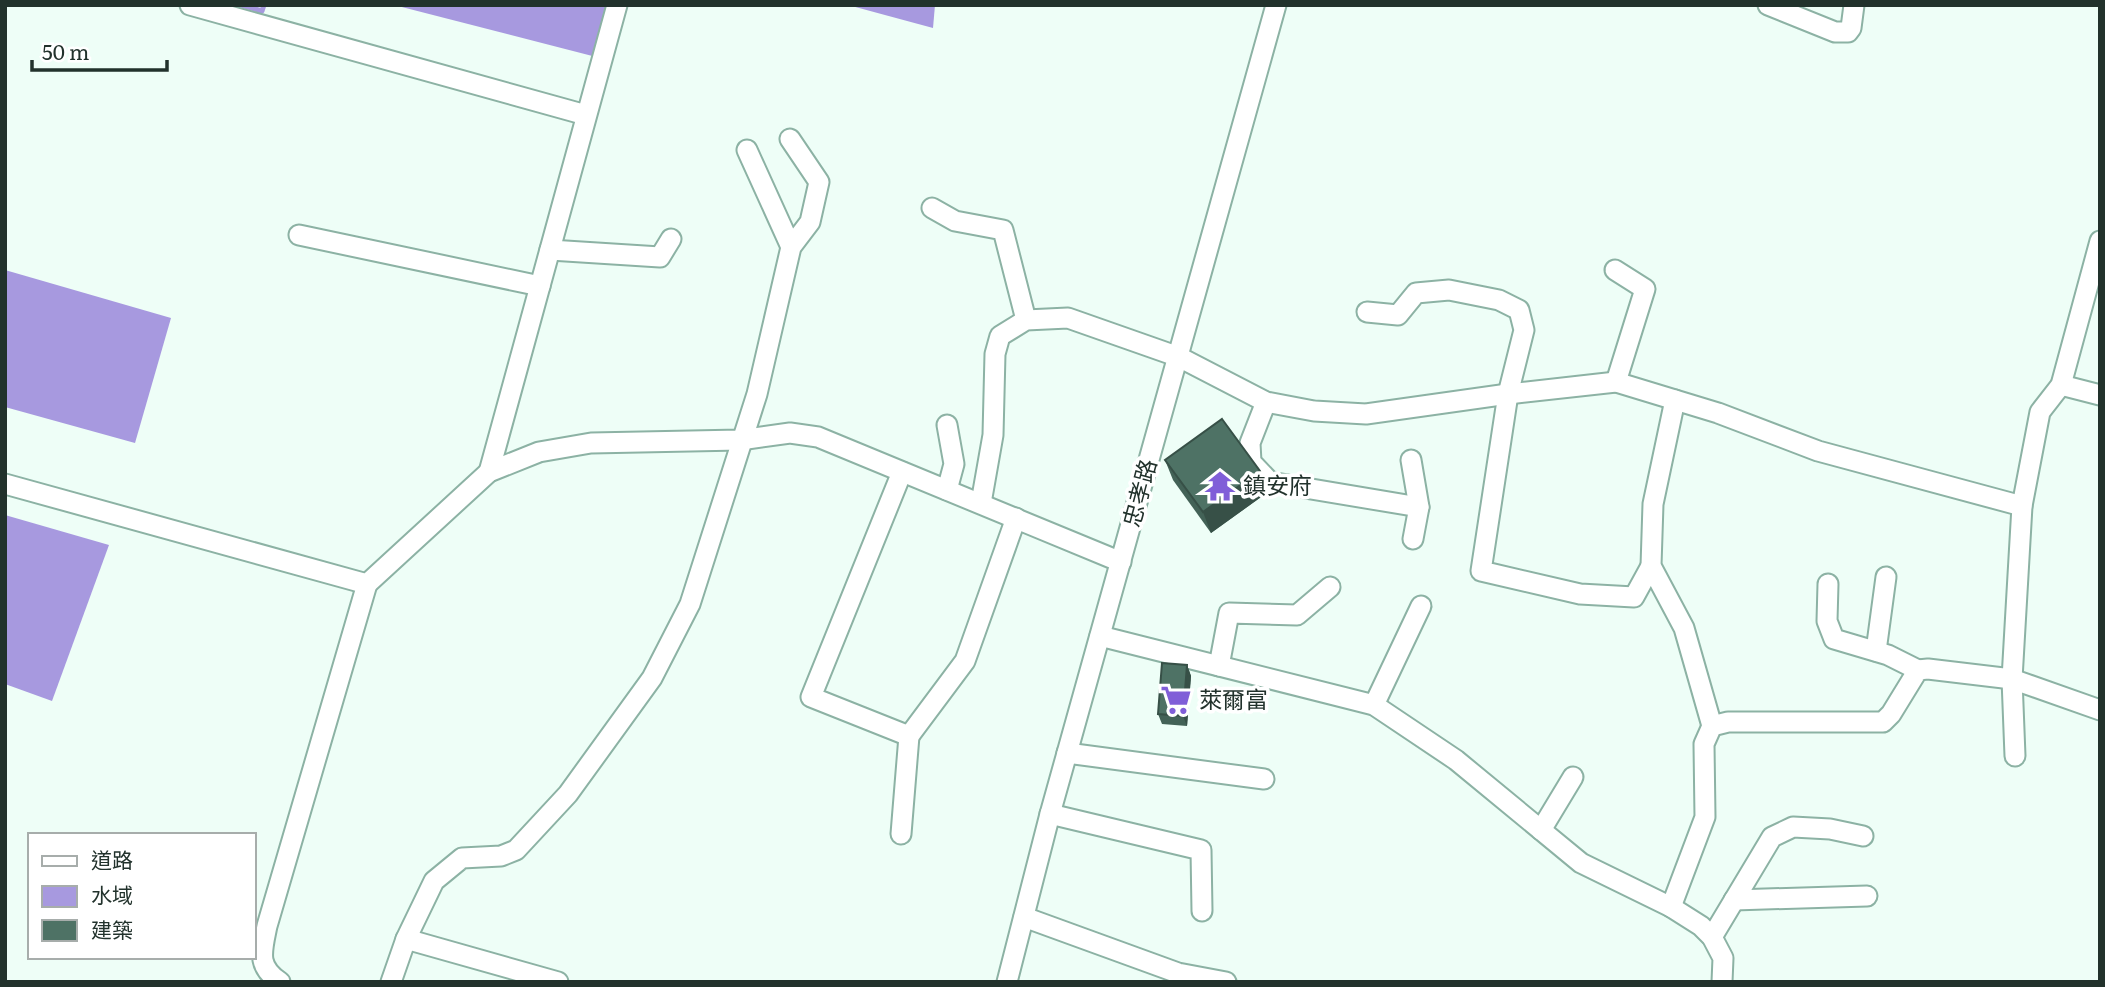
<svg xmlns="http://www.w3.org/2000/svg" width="2105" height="987" viewBox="0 0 2105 987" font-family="Literata,'Noto Sans TC',serif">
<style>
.water{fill:#a799df}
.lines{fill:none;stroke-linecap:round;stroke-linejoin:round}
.stream{stroke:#a799df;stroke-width:5}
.minor-casing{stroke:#8cb2a4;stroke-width:23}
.minor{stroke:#fff;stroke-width:19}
.wall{fill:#436257}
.shaded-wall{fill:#375047}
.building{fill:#4e7265;stroke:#375047;stroke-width:2}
.labels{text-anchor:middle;stroke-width:7;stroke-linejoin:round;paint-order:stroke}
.poi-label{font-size:23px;fill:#22322c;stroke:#fff;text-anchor:start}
.street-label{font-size:23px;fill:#22322c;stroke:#fff}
</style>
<rect width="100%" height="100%" fill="#eefef7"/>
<g class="water">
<path d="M394,5H620L604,59Z"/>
<path d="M848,5H935L933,28Z"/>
<path d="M5,270L171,318L135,443L5,407Z"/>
<path d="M5,515L109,545L52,701L5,684Z"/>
</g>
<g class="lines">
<path class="stream" d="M241,5L262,11L264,5"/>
<g class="minor-casing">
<g id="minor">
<path d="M190,5L586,115"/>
<path d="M1768,5L1835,32H1848L1851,28L1854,5"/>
<path d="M747,150L791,247"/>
<path d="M932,208L955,221L1003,230L1026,320"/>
<path d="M299,235L540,286"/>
<path d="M550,250L660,257L671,239"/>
<path d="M1615,270L1645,289L1616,382"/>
<path d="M1367,312L1398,315L1416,293L1449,290L1499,300L1519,310L1524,330L1508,394L1481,571L1580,594L1634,597L1651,566"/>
<path d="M2061,385L2100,395"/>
<path d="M1675,400L1653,504L1651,566L1684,628L1712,726"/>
<path d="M1266,402L1250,443L1251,462L1270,482L1419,507"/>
<path d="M947,425L954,464L947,490"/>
<path d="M1411,460L1419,507L1413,539"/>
<path d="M489,472L617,5"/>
<path d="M902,472L811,697L909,736L965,661L1016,518"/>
<path d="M5,484L367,584L489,472L539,452L591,443L740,440L790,433L818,437L1121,562"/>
<path d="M981,503L993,435L995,354L1000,336L1026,320L1068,318L1179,357L1266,402L1314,411L1366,414L1508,394L1616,382L1718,413L1818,451L2022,506"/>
<path d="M1828,584L1827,621L1834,639L1888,655L1918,670"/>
<path d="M1100,636L1374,705L1456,760L1581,863L1671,907L1701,926L1712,937L1723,958L1722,982"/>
<path d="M1876,651L1886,577"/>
<path d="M1219,666L1229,613L1297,615L1330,587"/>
<path d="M1374,705L1421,606"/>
<path d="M1067,753L1264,779"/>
<path d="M2015,756L2012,679L2022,506L2040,412L2061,385L2100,241"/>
<path d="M1050,814L1201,850L1202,911"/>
<path d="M1541,830L1573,777"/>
<path d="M901,834L909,736"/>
<path d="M1734,900L1867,896"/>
<path d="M1671,907L1705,817L1704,744L1712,726L1728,722H1883L1891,714L1918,670L1928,669L2012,679L2100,710"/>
<path d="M1024,917L1178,973L1226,982"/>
<path d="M1712,937L1772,837L1793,827L1830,829L1863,836"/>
<path d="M406,939L558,982"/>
<path d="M280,982C256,966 262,951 267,926L367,584"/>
<path d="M391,982L406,939L434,881L462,858L501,856L516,850L568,794L652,678L690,604L757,394L791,247L810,222L819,182L790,139"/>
<path d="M1007,982L1050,814L1276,5"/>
</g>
</g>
<use href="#minor" class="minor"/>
</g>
<g class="wall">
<path d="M1165,460L1268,492L1211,533L1173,480Z"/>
<path d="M1187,665L1191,676L1187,726L1162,724L1158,714Z"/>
</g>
<g class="shaded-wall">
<path d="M1260,471L1268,492L1211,533L1203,512Z"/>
<path d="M1187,665L1191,676L1187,726L1183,716Z"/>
</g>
<g class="building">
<path d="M1222,419L1260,471L1203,512L1165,460Z"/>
<path d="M1162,663L1187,665L1183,716L1158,714Z"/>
</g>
<defs>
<g id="temple-bare" transform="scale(2.415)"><path d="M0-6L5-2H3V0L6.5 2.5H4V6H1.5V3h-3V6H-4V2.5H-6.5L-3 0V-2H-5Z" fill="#805ed8" stroke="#fff" stroke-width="2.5" paint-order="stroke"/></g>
<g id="supermarket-bare" transform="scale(2.415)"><path d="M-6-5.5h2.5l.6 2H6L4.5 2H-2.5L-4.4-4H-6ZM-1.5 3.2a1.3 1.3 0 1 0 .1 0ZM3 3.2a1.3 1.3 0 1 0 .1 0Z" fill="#805ed8" stroke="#fff" stroke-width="2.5" paint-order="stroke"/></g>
</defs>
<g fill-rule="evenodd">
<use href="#temple-bare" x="1220" y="486"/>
<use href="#supermarket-bare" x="1176" y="700"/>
</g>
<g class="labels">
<g class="poi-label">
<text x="1243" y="494">鎮安府</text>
<text x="1199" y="708">萊爾富</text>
</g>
<g class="street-label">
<text transform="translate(1140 493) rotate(-75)" y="8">忠孝路</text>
</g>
</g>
<rect width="2105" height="987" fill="none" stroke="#22322c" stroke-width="14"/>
<rect x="28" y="833" width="228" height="126" fill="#ffffff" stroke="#a7adab" stroke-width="2"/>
<rect x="42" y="856" width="35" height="10" fill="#ffffff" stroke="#a7adab" stroke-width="2"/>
<text x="91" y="868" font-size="21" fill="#22322c">道路</text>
<rect x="42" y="886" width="35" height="21" fill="#a799df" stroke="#a7adab" stroke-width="2"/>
<text x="91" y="903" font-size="21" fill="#22322c">水域</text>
<rect x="42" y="920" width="35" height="21" fill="#4e7265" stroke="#a7adab" stroke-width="2"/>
<text x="91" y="938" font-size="21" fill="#22322c">建築</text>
<path d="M32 60v10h135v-10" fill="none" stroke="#22322c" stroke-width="3.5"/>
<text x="42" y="60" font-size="21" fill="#22322c" stroke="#ffffff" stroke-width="5" paint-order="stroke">50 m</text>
</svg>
